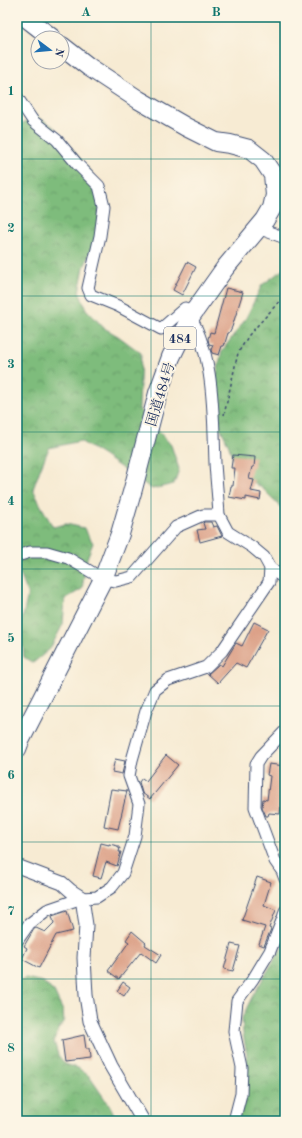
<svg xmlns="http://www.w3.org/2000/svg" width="302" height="1138" viewBox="0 0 302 1138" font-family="'Old Standard TT','Noto Serif JP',serif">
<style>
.forest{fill:url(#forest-crowns);stroke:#4c766d}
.building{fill:#dca087}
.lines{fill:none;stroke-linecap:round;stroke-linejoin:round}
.minor-casing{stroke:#3c4b70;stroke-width:13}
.tertiary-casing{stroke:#3c4b70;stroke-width:15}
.trunk-casing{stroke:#3c4b70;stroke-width:20}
.path{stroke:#3c4b70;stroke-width:1.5;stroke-dasharray:3 3;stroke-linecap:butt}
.minor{stroke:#fff;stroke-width:11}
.tertiary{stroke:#fff;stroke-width:13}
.trunk{stroke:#fff;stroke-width:18}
.grid{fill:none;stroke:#0f766e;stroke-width:1;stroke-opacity:0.55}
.labels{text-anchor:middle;stroke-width:4;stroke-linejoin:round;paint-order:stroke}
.shield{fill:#fcf5e5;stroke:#5e6a86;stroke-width:1}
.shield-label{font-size:13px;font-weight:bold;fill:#1b2f5e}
.street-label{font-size:14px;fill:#1b2f5e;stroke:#fcf5e5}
.neatline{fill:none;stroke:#0f766e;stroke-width:1.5}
.grid-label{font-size:13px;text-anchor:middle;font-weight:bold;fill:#0f766e}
</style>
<defs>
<pattern id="forest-crowns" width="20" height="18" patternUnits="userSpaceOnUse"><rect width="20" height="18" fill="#7ebc7c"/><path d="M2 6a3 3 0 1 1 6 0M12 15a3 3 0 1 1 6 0" fill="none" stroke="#669969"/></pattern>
</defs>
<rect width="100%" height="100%" fill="#fcf5e5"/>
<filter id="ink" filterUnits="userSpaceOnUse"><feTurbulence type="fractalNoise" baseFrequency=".025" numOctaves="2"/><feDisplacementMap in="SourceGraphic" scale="8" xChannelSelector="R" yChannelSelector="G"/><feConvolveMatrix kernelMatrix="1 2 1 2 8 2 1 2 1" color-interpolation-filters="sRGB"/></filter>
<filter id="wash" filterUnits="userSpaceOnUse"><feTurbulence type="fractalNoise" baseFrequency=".012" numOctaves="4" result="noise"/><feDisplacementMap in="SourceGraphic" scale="16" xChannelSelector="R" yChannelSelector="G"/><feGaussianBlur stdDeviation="0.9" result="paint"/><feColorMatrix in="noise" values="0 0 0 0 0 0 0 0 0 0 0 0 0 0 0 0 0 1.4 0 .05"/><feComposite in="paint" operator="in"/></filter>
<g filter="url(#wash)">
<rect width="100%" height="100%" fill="#f7ebd3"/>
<g class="forest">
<path d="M36,116L53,126L91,172L100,189L98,236L84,267L79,292L86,309L104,328L118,336L141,353L139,409L171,445L179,469L174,484L152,489L104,456L80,441L49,448L41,467L33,489L40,504L53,527L66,524L84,528L93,543L87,558L82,589L65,599L63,624L50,649L33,663L24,657L21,625L28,594L17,566V126Z"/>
<path d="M285,268V511L263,489L237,470L228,444L216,418L214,387L222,351L245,320L262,285Z"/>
<path d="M285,942V1121H238L246,1087L247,1056L243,1033L242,1018L252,997Z"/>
<path d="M26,978L43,982L54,992L63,1011L64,1022L59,1028L54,1041L58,1055L65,1064L78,1068L89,1076L111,1108L117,1121H17V981Z"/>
</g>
<g id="blocks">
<g class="building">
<path d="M187,262L196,267L182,295L173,290Z"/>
<path d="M226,288L243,292L232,327L229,333H228L224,346H222L219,355L212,353L211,350L213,345L209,344L208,339L210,332L214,333Z"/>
<path d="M233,455L255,457L254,467H252L249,479L254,480L251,491L261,493L260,500L246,497V500L229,497L231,486H233L235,468H231Z"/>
<path d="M204,522H211L213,527L217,526L222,536L200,542L197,530L205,529L203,523Z"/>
<path d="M254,622L268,629L246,668L236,663L218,683L208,674L219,664L222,666L236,643L242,646Z"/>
<path d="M166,755L178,765L150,799L142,793L139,782L142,778L146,781Z"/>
<path d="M115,759L125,761L122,774L112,772Z"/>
<path d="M269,764L285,766L280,814L269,813L268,816H266L262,807L263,799L267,800L270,776L267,775Z"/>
<path d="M111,789L127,791L118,829L104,826Z"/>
<path d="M101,843L109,845V844L118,846V848H120L119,852H121L117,866L106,862L101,878L93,876Z"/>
<path d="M257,877L271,882L264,905L276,910L269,928L271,929L264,946L259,944L265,927L242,920Z"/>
<path d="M67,911L73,931L56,935L39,968L22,959L27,948L24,946L34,929L36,928L45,932L54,923L52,916Z"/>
<path d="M132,931L146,943L145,945L161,955L156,963L141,952L119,979L108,971L129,942L126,940Z"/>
<path d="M231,944L240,946L233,971L224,969Z"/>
<path d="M123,982L130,987L124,996L117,991Z"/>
<path d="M84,1035L86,1049H89L90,1059L65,1062L62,1040Z"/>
</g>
</g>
</g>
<g filter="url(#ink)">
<use href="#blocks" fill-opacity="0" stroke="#3c4b70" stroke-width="1"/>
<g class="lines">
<g class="minor-casing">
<g id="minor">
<path d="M17,97L33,121L57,140L77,164L99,186L104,206L100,236L88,288L91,295L118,306L161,329L185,308C215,351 213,413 215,463C216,480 218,497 219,515L228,532L252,547L264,557L270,568L269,582L222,651L206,667L168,680L155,690L146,711L132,760L129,776L139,804L135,836L123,873L112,887L97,897L82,898L47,910L29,924L17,941"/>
<path d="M258,228L285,238"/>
<path d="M17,556L30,552H47L68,558L103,579L116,581L132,577L176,527L203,515H219"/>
<path d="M270,568L285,579"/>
<path d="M285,731L261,756L256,764L255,807L275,861L282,871L285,879"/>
<path d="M234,1121L241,1094L242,1068L234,1031L237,1001L253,979L270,951L283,918L285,911"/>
</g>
</g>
<g class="tertiary-casing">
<path id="tertiary" d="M17,866L62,883L71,891L82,898L86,925L84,958L86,995L90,1021L111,1066L143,1121"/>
</g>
<g class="trunk-casing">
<g id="trunk">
<path d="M25,17L52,38"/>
<path d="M17,749L20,741L103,579L120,534L133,489L158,393L171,357L191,316L225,268L265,220L272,208L275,195L273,175L263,160L249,149L230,144L216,142L186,127L139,100L89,67L62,46"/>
</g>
</g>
<g class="path">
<path d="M17,130L20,119"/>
<path d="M224,415L238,353L249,335L285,295"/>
</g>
<use href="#minor" class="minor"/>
<use href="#tertiary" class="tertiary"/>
<use href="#trunk" class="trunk"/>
</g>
</g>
<path class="grid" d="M151,17V1121M17,159H285M17,296H285M17,432H285M17,569H285M17,706H285M17,842H285M17,979H285"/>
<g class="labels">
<rect class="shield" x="164" y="327" width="32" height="22" rx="3"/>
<g class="shield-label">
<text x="180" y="343">484</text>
</g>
<g class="street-label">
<text transform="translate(160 394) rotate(-73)" y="5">国道484号</text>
</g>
</g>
<rect width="302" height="1138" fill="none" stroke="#fcf5e5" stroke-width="44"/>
<g transform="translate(50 50) rotate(106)"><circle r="19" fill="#fcf5e5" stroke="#a2a6af"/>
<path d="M0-3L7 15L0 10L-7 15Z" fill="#1f6fb2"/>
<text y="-6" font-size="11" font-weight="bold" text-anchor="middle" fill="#1b2f5e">N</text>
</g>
<rect x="22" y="22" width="258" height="1094" class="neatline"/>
<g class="grid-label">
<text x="86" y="16">A</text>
<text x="216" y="16">B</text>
<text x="11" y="95">1</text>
<text x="11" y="232">2</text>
<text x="11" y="368">3</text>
<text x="11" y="505">4</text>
<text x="11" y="642">5</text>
<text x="11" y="779">6</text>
<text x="11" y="915">7</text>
<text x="11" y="1052">8</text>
</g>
</svg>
